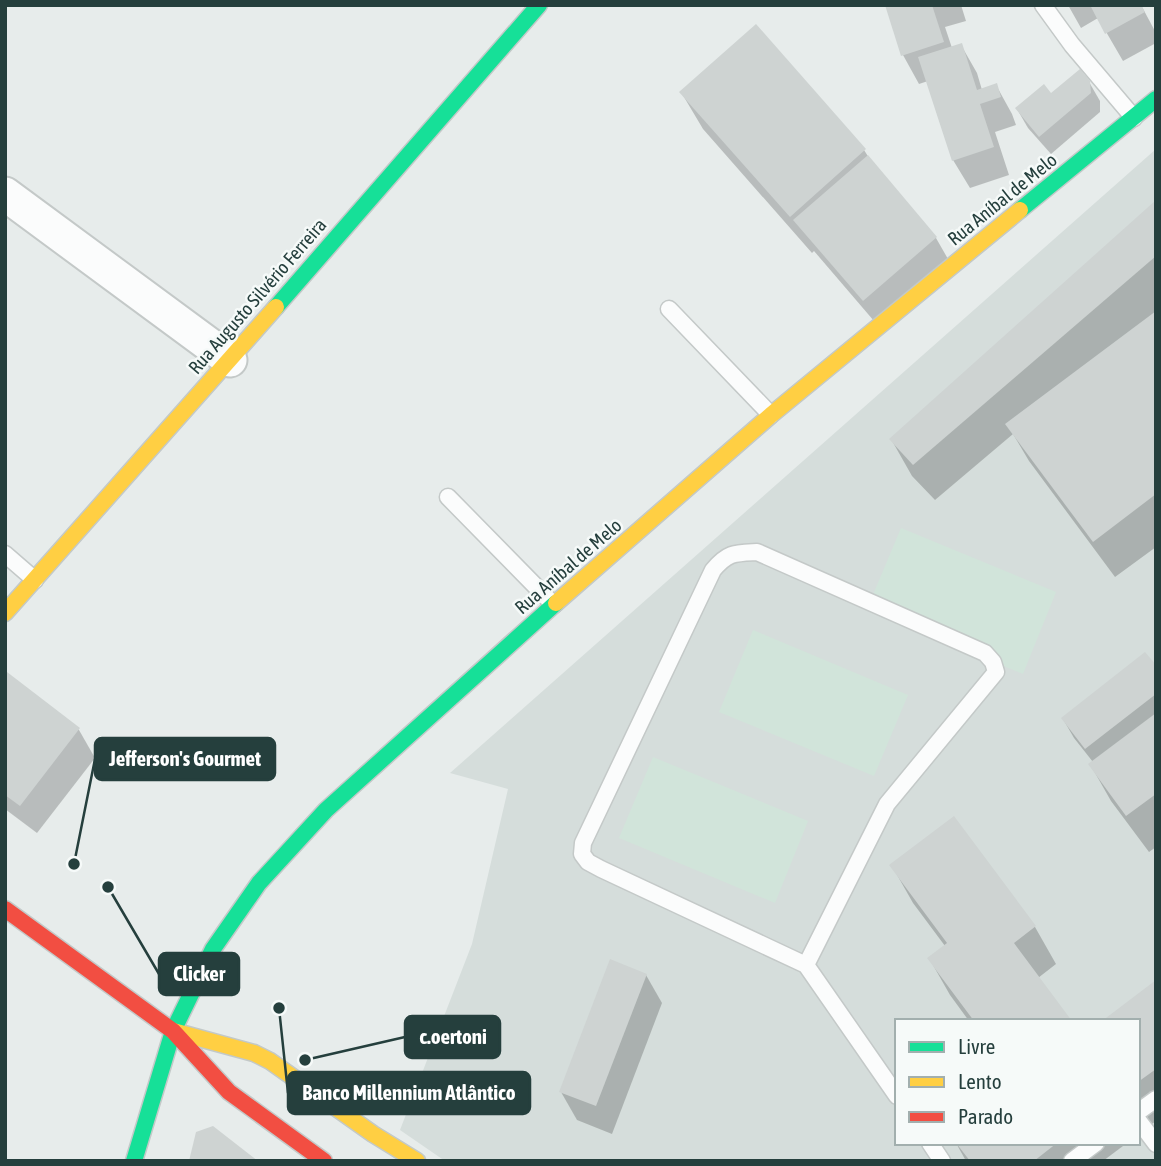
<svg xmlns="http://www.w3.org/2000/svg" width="1161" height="1166" viewBox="0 0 1161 1166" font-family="'Asap Condensed',sans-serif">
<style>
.built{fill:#d5dddb;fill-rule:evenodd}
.green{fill:#d1e4da}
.shadow{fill:#0003}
.building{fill:#ced3d2}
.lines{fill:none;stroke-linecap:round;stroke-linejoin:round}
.lane-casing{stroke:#c4c9c8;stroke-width:19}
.street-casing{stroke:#c4c9c8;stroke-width:37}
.fast-casing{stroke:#c3c9c8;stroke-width:19}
.slow-casing{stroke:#c3c9c8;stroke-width:19}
.jam-casing{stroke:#c3c9c8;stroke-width:19}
.lane{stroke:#fbfcfc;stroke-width:16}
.street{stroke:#fbfcfc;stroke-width:33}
.fast{stroke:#16e098;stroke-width:16}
.slow{stroke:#ffcf43;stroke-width:16}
.jam{stroke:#f24e42;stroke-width:16}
.labels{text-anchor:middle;stroke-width:5;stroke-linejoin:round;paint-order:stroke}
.street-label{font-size:19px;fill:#253f3d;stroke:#f6faf9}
.leader{fill:none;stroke:#253f3d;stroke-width:2.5}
.callout-dot{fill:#253f3d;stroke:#f6faf9;stroke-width:2.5}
.callout{fill:#253f3d;stroke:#253f3d;stroke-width:2.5}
.callout-label{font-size:21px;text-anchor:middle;font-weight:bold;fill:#fff}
</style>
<rect width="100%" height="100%" fill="#e7eceb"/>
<path class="built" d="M1156,149V1161H445L400,1130L472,944L508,789L450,773ZM897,1021H1138V1143H897Z"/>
<g class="green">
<path d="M901,528L1056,592L1023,674L867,609Z"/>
<path d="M753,630L908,695L874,776L719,712Z"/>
<path d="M653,757L808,821L775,903L619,838Z"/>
</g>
<g class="shadow">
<path d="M887,5H961L966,21L945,27L952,48L961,45L977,73L982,90L996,85L1012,114L1016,125L995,132L1009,175L970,188L953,160L928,81L919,84L903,55Z"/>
<path d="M1068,5H1141L1156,33V43L1123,61L1098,18L1081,28Z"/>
<path d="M1089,82L1100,101V112L1051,154L1028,128L1017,109Z"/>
<path d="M681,92L864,150L871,161L936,238L952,266L880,328L814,251L812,253L703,129Z"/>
<path d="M1156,202V547L1115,577L1029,461L1013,434L935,500L912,476L891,439Z"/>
<path d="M1156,668V847L1149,852L1111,801L1090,764L1093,762L1074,738L1063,719Z"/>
<path d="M7,675L79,730L95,758L37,833L5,809V677Z"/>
<path d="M954,819L1035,927L1056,964L1038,978L1070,1021H969L950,995L929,958L945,946L913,903L892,866Z"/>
<path d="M646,975L662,1003L612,1134L577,1120L561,1092Z"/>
<path d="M1156,983V1121L1138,1134V1021Z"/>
<path d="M956,1143H1127L1103,1161H966Z"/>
</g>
<g class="building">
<path d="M885,5H932L944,42L901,56Z"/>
<path d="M1090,5H1141L1145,12L1105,34Z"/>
<path d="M756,24L866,149L790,217L679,92Z"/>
<path d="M962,43L977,90L997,83L1001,97L980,104L994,147L952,161L918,57Z"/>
<path d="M1080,69L1090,81L1091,93L1039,137L1015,108L1044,84L1051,93Z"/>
<path d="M868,155L937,237L863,301L793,220Z"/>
<path d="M1156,200V256L913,465L889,439Z"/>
<path d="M1156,311V494L1093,542L1005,424Z"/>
<path d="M1145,652L1156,665V694L1085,749L1061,718Z"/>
<path d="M7,672L80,728L20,806L5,795Z"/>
<path d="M1156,713V794L1126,816L1088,764Z"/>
<path d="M954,816L1036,926L1014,943L1072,1021H974L927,958L947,943L889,865Z"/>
<path d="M610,959L647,974L596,1106L559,1092Z"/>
<path d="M1156,980V1069L1138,1082V1021H1102Z"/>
<path d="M213,1126L258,1161H189L196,1132Z"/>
<path d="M956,1143H1057L1034,1161H970Z"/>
</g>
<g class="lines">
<g class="lane-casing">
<g id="lane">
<path d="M1043,5L1072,45L1134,118"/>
<path d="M669,309L771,415"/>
<path d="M448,497L554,605"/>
<path d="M5,554L35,580"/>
<path d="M806,965L887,804L996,672L993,662L985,653L757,552C735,553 728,552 713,570L583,843L582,854L588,862L601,869L806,965L897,1096"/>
<path d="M1138,1112L1156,1099"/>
<path d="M1138,1120L1156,1144"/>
<path d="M930,1143L942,1161"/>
<path d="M1072,1161L1096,1143"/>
</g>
</g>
<g class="street-casing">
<path id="street" d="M5,194L230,360"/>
</g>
<g class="fast-casing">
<g id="fast">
<path d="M1020,210L1156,99"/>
<path d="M276,307L539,5"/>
<path d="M134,1161L173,1031L213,949L259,883L326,810L556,603"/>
</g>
</g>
<g class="slow-casing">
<g id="slow">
<path d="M556,603L771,415L1020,210"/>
<path d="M5,613L276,307"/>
<path d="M173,1031L254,1053L270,1061L373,1134L417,1161"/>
</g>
</g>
<g class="jam-casing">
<path id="jam" d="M5,909L173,1031L229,1092L324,1161"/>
</g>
<use href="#lane" class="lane"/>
<use href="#street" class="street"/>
<use href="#fast" class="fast"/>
<use href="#slow" class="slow"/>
<use href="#jam" class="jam"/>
</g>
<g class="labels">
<g class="street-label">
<text transform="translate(1002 199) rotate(-39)" y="7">Rua Aníbal de Melo</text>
<text transform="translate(257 296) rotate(-49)" y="7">Rua Augusto Silvério Ferreira</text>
<text transform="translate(568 566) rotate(-41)" y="7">Rua Aníbal de Melo</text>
</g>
</g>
<path class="leader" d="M74 864L95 759M108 887L159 974M305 1060L405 1037M279 1008L288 1093"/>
<g class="callout-dot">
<circle cx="74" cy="864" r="7"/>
<circle cx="108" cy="887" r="7"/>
<circle cx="305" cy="1060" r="7"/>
<circle cx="279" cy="1008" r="7"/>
</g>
<g class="callout">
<rect x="95" y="738" width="180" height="42" rx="7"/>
<rect x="159" y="953" width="80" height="42" rx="7"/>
<rect x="405" y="1016" width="95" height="42" rx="7"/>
<rect x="288" y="1072" width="242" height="42" rx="7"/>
</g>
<g class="callout-label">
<text x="185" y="766">Jefferson's Gourmet</text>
<text x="199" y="981">Clicker</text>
<text x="453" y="1044">c.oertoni</text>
<text x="409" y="1100">Banco Millennium Atlântico</text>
</g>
<rect width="1161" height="1166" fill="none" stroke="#253f3d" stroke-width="14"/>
<rect x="895" y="1019" width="245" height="126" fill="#f6faf9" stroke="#a2afae" stroke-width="2"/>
<rect x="909" y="1042" width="35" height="10" fill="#16e098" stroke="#a2afae" stroke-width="2"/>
<text x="958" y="1054" font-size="21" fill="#253f3d">Livre</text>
<rect x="909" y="1077" width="35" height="10" fill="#ffcf43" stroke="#a2afae" stroke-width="2"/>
<text x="958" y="1089" font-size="21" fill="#253f3d">Lento</text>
<rect x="909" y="1112" width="35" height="10" fill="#f24e42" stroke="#a2afae" stroke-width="2"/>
<text x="958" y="1124" font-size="21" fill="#253f3d">Parado</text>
</svg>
